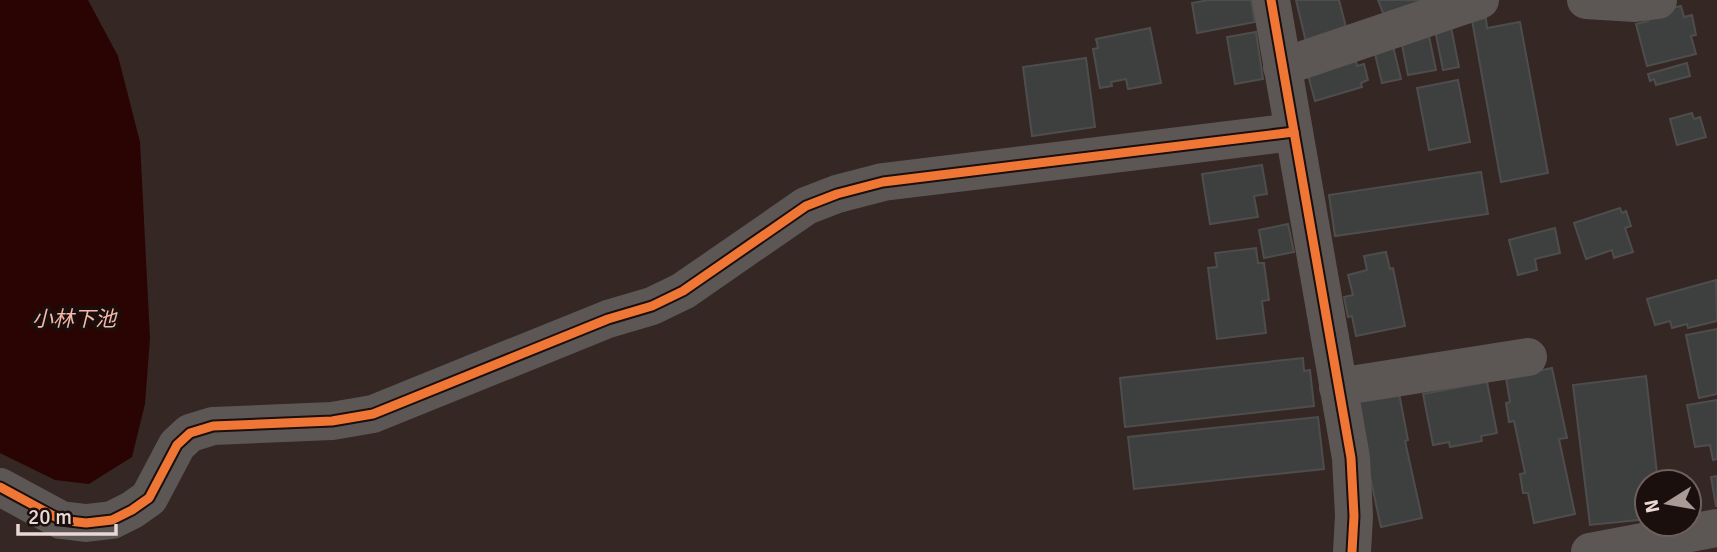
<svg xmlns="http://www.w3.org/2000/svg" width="1717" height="552" viewBox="0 0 1717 552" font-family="Signika,'Noto Sans JP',sans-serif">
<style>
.water{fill:#2a0403}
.building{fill:#3e4040;stroke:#4e4d4d;stroke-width:2}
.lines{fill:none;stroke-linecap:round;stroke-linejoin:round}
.minor{stroke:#5c5755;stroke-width:38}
.cycleway-casing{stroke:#1b0f0d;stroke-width:13}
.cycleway{stroke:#f07635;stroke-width:9}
.labels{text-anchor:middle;stroke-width:7;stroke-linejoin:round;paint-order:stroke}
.water-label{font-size:21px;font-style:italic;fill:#f4b7a9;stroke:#1b0f0d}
</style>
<rect width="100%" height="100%" fill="#352723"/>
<path class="water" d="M0,0H88L118,56L140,142L150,338L145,404L132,457L89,484L55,480L0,453Z"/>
<g class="building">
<path d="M1209,0H1251L1255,22L1197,33L1192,3Z"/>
<path d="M1296,0H1339L1347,31L1306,42Z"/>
<path d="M1378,0H1430L1385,18Z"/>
<path d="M1681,6L1684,17L1692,15L1696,35L1691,36L1696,54L1647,66L1636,24L1648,21L1646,14Z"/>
<path d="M1486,18L1487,28L1520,22L1548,173L1501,182L1472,20Z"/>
<path d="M1451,27L1459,67L1443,70L1435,30Z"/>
<path d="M1150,28L1161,83L1128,89L1126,79L1111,82L1112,86L1100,88L1093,49L1098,48L1096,39Z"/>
<path d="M1256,32L1263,79L1235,84L1227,37Z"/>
<path d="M1429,36L1436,70L1408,75L1401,40Z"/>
<path d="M1393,46L1401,79L1382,83L1374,50Z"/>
<path d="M1086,58L1095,127L1032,136L1023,67Z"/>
<path d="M1356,61L1357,66L1364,64L1368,80L1361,83L1362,87L1315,101L1308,75Z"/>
<path d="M1687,63L1690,76L1656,85L1654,79L1650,81L1648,74Z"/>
<path d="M1458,80L1470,142L1429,150L1417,88Z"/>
<path d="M1692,113L1694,119L1700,117L1706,137L1677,145L1670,119Z"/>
<path d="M1262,165L1267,194L1254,196L1258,217L1210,224L1202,174Z"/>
<path d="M1481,172L1488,214L1335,236L1329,195Z"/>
<path d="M1620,208L1622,213L1626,211L1631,226L1625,228L1633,252L1614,258L1612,250L1586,259L1574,223Z"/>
<path d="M1288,224L1294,252L1264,258L1259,230Z"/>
<path d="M1555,228L1560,253L1535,259L1537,270L1518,275L1509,240Z"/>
<path d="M1256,248L1258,263H1264L1269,300L1262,301L1266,333L1217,339L1208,268L1217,267L1215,253Z"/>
<path d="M1386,252L1390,269L1393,268L1405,326L1356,336L1352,316L1348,317L1344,297L1353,295L1348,275L1367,270L1364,256Z"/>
<path d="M1716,280L1717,321L1688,328L1687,324L1672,328L1670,321L1655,325L1647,299Z"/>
<path d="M1717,329V394L1699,398L1686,335Z"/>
<path d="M1303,358L1304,371L1310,370L1314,406L1125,427L1120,378Z"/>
<path d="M1552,368L1567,438L1559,439L1575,514L1534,523L1528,493H1523L1520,474L1525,473L1514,421L1509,422L1506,403L1510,402L1506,378Z"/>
<path d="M1646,376L1658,482H1647V519L1590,525L1573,385Z"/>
<path d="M1487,382L1497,433L1481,436L1482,441L1450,447L1449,442L1433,445L1423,394Z"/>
<path d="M1399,393L1408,440L1405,441L1422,518L1381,527L1354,403Z"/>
<path d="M1717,400V459L1713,460L1710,445L1695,447L1687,405Z"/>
<path d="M1318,417L1324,469L1134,489L1128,437Z"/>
<path d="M1717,476V506H1716L1711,477Z"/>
</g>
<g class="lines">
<g class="minor">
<path d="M1271,0L1351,458L1354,516L1352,552"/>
<path d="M1586,0L1635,3L1658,0"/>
<path d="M1282,67L1480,0"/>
<path d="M1338,387L1528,357"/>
<path d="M0,487L61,520L86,523L112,520L132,510L149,498L177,445L190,433L213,426L332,421L373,414L608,319L652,306L683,291L806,206L837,194L883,182L1294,132"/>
<path d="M1590,552L1717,528"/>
</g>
<g class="cycleway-casing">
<g id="cycleway">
<path d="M1271,0L1351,458L1354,516L1352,552"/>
<path d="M0,487L61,520L86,523L112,520L132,510L149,498L177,445L190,433L213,426L332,421L373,414L608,319L652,306L683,291L806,206L837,194L883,182L1294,132"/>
</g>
</g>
<use href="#cycleway" class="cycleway"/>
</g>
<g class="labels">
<g class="water-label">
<text x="74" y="326">小林下池</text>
</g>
</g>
<g transform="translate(1668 503) rotate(259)"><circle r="33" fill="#1b0f0d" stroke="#6d5f5c" stroke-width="2"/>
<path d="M0-5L12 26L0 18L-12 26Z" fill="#aa9a95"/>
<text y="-10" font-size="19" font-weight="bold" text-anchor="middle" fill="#e9d8d3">N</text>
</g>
<path d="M18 524v10h98v-10" fill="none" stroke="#e9d8d3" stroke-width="3.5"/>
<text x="28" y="524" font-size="21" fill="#e9d8d3" stroke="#1b0f0d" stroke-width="5" paint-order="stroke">20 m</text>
</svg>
